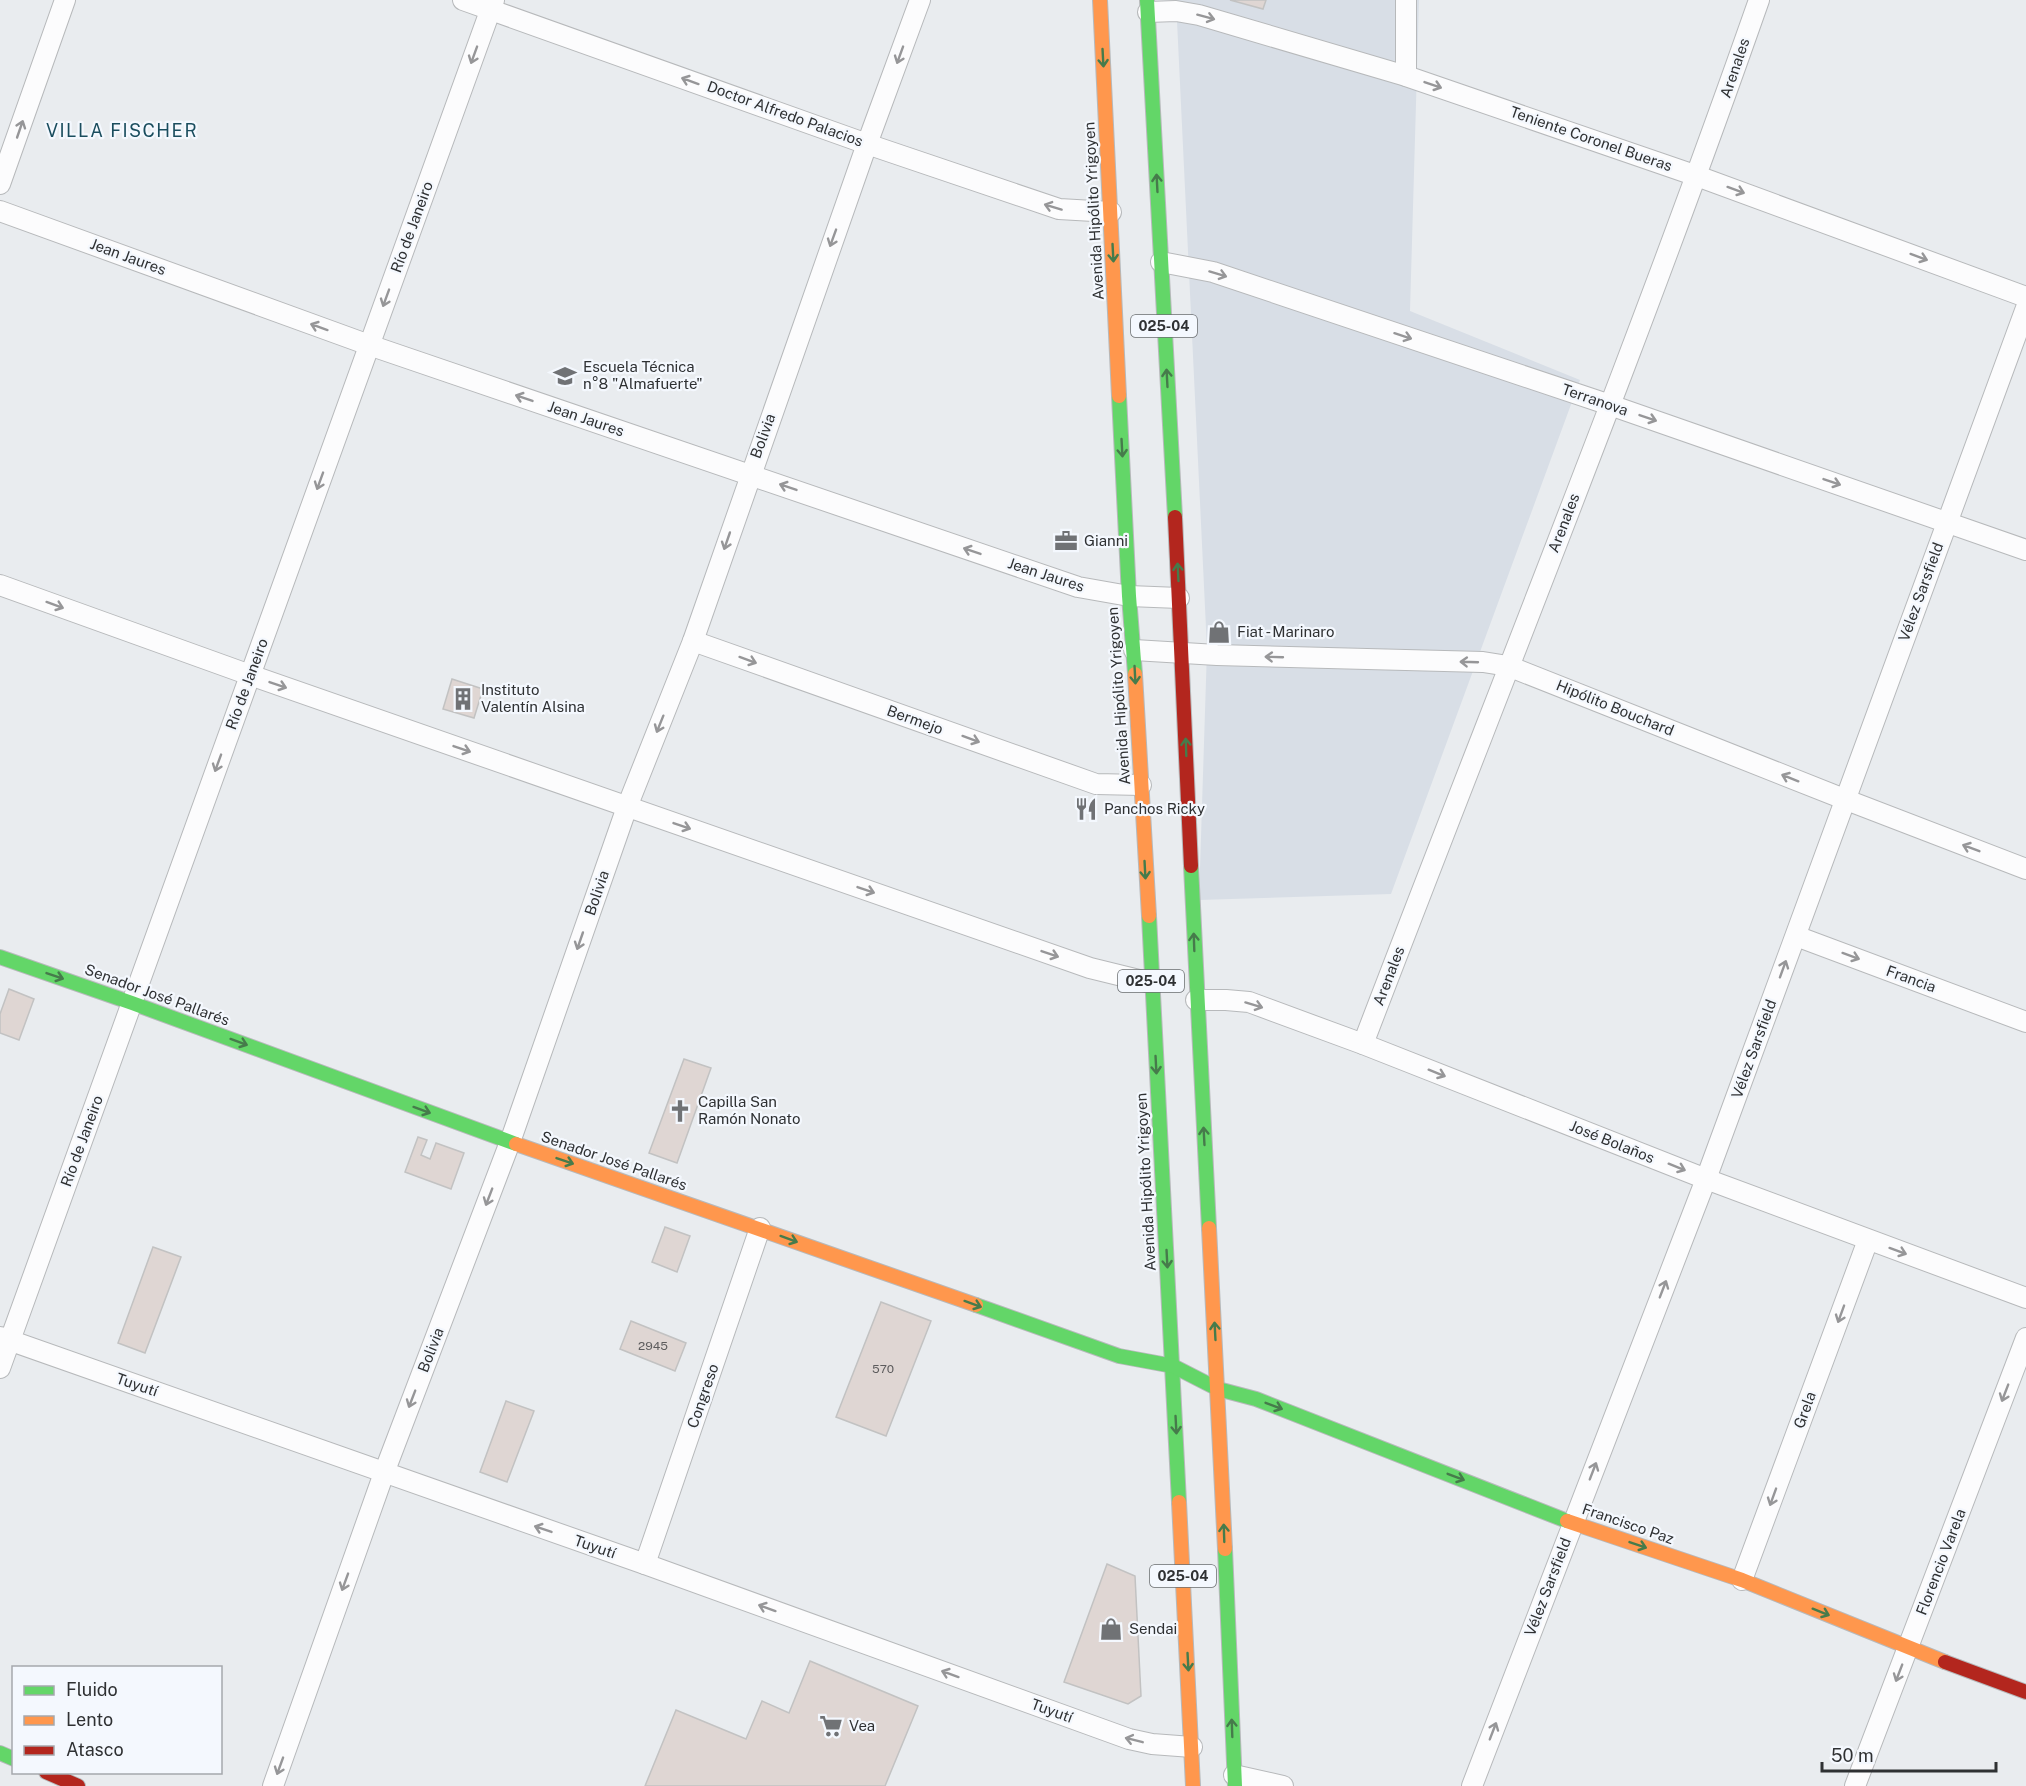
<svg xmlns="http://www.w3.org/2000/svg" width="2026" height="1786" viewBox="0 0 2026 1786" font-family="'Public Sans',sans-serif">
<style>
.built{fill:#d8dee6}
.building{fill:#dfd6d3;stroke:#c2c2c2;stroke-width:1.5}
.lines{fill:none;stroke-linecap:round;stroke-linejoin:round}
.street-casing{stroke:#b7b9bb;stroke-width:22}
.fast-casing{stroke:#b7b9bb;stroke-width:16}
.slow-casing{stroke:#b7b9bb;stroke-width:16}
.jam-casing{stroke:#b7b9bb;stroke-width:16}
.street{stroke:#fcfcfd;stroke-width:20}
.fast{stroke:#63d668;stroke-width:14}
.slow{stroke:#ff974d;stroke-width:14}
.jam{stroke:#b3261e;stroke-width:14}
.oneway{stroke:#969698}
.oneway2{stroke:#467b4b}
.labels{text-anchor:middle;stroke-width:4.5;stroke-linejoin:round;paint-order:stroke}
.number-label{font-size:12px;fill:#5d5c5d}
.shield{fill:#f4f8fe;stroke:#6a6d70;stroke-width:1.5}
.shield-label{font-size:14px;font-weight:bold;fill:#2f3133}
.street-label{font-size:15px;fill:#2f3133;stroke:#f4f8fe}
.poi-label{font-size:15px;fill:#2f3133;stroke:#f4f8fe;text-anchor:start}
.quarter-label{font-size:18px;letter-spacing:1.5px;fill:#1a4d5e;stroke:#f4f8fe}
</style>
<rect width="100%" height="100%" fill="#e9ecef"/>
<path class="built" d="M1176,0H1419L1410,311L1580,380L1391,894L1199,900L1207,649Z"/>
<g class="building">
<path d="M1230,0H1266L1263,9Z"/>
<path d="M452,679L483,689L474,718L443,709Z"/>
<path d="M9,989L34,999L19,1040L0,1033V1014Z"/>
<path d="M684,1059L711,1068L677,1163L649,1153Z"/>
<path d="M418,1137L427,1140L421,1155L430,1159L436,1143L464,1153L451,1189L405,1172Z"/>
<path d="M665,1227L690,1236L677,1272L652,1262Z"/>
<path d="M153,1247L181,1257L145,1353L118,1343Z"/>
<path d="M881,1302L931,1321L886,1436L836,1417Z"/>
<path d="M631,1321L686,1343L675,1371L620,1349Z"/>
<path d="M506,1401L534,1411L507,1482L480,1472Z"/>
<path d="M1107,1564L1135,1576L1141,1696L1128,1704L1064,1682Z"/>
<path d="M810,1661L918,1706L885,1786H645L676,1710L746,1739L762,1701L789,1713Z"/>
</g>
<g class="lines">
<g class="street-casing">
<g id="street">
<path d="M463,0L867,144L1059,209L1111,212"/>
<path d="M1148,12L1176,11L1199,15L1406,76L1697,176L2026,297"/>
<path d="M1406,76V0"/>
<path d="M0,184L65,0"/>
<path d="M0,211L369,345L1078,587L1129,596L1179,598"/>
<path d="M1161,262L1213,272L1610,405L2026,550"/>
<path d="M0,585L250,675L1090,968L1151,983"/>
<path d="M693,641L1096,784L1141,785"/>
<path d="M1134,650L1217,655L1483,662L1508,666L1844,799L2026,869"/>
<path d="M1796,936L2026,1022"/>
<path d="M1196,1000H1226L1249,1002L1363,1044L1706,1179L2026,1298"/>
<path d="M1363,1044C1496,696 1636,351 1759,0"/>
<path d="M0,1337L645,1564L1129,1739L1152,1744L1192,1747"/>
<path d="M0,1368L494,0"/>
<path d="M645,1564L760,1228"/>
<path d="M1742,1580L1868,1240"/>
<path d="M1234,1775L1283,1786"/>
<path d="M273,1786L384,1473L510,1142L627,807L693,641L867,144L920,0"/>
<path d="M1472,1786L1706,1179L2026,308"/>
<path d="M1855,1786L2026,1338"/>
</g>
</g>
<g class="fast-casing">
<g id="fast">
<path d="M1147,0L1175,517"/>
<path d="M1119,396L1129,596L1135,674"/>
<path d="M1191,866L1209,1228"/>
<path d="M1149,916L1179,1502"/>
<path d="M0,957L132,1003L516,1144"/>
<path d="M976,1305L1119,1356L1173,1366L1218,1389L1256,1399L1567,1521"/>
<path d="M1225,1549L1235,1786"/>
<path d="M0,1753L14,1759"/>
</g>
</g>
<g class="slow-casing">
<g id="slow">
<path d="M1100,0L1119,396"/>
<path d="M1135,674L1149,916"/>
<path d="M516,1144L976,1305"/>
<path d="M1209,1228L1225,1549"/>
<path d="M1179,1502L1193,1786"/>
<path d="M1567,1521L1742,1580L1945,1662"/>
</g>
</g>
<g class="jam-casing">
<g id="jam">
<path d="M1175,517L1191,866"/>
<path d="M1945,1662L2026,1692"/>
<path d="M46,1772L78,1786"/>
</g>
</g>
<use href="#street" class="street"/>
<use href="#fast" class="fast"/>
<use href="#slow" class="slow"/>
<use href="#jam" class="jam"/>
</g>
<defs><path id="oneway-shaft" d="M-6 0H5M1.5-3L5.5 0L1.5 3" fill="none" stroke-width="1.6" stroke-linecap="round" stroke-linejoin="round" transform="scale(1.5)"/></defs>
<g class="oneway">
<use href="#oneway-shaft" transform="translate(1206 17) rotate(15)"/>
<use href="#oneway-shaft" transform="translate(474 55) rotate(110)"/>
<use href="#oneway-shaft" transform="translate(900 55) rotate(110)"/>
<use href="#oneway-shaft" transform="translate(690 81) rotate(-160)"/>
<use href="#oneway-shaft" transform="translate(1433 85) rotate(19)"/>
<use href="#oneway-shaft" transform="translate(20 129) rotate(-71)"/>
<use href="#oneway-shaft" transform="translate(1736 190) rotate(20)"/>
<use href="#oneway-shaft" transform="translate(1053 207) rotate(-163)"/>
<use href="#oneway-shaft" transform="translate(833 238) rotate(110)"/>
<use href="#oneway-shaft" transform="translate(1919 257) rotate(20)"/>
<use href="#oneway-shaft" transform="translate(1218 274) rotate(17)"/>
<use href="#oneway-shaft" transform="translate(386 298) rotate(110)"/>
<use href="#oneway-shaft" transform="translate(319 327) rotate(-160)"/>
<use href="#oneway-shaft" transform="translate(1403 336) rotate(18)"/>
<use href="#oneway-shaft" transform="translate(524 398) rotate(-161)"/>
<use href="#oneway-shaft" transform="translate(1648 418) rotate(19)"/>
<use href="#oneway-shaft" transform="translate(320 481) rotate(110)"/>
<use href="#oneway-shaft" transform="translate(1832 482) rotate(19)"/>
<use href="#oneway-shaft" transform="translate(788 487) rotate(-161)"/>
<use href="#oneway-shaft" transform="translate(727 541) rotate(109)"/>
<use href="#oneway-shaft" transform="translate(972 551) rotate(-161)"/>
<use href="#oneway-shaft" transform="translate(55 605) rotate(20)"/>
<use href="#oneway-shaft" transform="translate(1274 657) rotate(-178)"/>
<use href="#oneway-shaft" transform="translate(748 660) rotate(20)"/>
<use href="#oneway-shaft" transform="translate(1469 662) rotate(-178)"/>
<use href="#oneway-shaft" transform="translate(278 685) rotate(19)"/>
<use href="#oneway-shaft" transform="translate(660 724) rotate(112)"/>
<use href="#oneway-shaft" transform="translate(971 739) rotate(20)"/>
<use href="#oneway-shaft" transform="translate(462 749) rotate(19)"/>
<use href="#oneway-shaft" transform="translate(218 763) rotate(110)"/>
<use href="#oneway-shaft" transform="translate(1790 778) rotate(-158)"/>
<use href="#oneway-shaft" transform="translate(682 826) rotate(19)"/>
<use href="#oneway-shaft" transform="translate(1971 848) rotate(-159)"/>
<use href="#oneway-shaft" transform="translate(866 890) rotate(19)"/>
<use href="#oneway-shaft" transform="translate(580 941) rotate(109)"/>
<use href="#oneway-shaft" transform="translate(1050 954) rotate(19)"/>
<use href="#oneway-shaft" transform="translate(1851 956) rotate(20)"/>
<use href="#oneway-shaft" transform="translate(1783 969) rotate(-70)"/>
<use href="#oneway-shaft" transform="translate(1254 1005) rotate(17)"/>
<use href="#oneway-shaft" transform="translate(1437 1073) rotate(22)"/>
<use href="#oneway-shaft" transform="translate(1677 1167) rotate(22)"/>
<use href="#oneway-shaft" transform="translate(489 1197) rotate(111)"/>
<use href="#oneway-shaft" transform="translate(1898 1251) rotate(20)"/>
<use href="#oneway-shaft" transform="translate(1663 1289) rotate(-69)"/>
<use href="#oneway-shaft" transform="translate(1841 1314) rotate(110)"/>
<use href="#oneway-shaft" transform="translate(2005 1393) rotate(111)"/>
<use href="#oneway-shaft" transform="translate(412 1399) rotate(111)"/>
<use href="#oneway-shaft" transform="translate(1593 1471) rotate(-69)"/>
<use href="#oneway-shaft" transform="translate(1773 1497) rotate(110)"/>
<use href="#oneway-shaft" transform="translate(543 1529) rotate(-161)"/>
<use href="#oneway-shaft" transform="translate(345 1582) rotate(110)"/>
<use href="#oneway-shaft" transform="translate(767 1608) rotate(-160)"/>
<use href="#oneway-shaft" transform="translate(1899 1673) rotate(111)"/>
<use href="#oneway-shaft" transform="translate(950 1674) rotate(-160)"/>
<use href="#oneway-shaft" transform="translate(1493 1731) rotate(-69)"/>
<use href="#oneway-shaft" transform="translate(1134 1740) rotate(-166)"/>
<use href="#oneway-shaft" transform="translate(280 1766) rotate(110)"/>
</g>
<g class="oneway2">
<use href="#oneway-shaft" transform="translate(1103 58) rotate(87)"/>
<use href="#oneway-shaft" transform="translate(1157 183) rotate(-93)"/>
<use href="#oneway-shaft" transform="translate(1113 253) rotate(87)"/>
<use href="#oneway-shaft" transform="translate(1167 378) rotate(-93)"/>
<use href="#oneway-shaft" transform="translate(1122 448) rotate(87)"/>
<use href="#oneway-shaft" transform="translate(1178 572) rotate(-93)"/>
<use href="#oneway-shaft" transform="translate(1135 675) rotate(87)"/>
<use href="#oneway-shaft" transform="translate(1186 747) rotate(-92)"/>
<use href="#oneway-shaft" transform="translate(1145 870) rotate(87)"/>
<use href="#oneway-shaft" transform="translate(1194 942) rotate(-92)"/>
<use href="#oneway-shaft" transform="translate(55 976) rotate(19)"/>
<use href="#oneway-shaft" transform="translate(239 1042) rotate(20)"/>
<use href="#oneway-shaft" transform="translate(1156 1065) rotate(87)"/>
<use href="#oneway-shaft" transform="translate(422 1110) rotate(20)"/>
<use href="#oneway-shaft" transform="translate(1204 1136) rotate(-93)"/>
<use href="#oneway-shaft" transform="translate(565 1161) rotate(19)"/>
<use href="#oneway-shaft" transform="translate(789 1239) rotate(20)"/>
<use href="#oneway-shaft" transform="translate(1167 1259) rotate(87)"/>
<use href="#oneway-shaft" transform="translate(973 1304) rotate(20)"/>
<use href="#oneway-shaft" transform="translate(1215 1331) rotate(-93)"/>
<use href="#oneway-shaft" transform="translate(1274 1406) rotate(21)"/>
<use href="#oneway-shaft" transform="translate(1176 1425) rotate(87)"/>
<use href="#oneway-shaft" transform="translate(1456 1477) rotate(21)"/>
<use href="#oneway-shaft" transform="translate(1224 1533) rotate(-92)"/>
<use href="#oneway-shaft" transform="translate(1638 1545) rotate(19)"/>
<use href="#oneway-shaft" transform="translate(1821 1612) rotate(22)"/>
<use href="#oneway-shaft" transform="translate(1188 1662) rotate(87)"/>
<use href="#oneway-shaft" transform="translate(1232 1728) rotate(-92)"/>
</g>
<defs>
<g id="school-bare" transform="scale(1.8)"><path d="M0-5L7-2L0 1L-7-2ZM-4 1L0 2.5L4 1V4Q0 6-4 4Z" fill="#707275" stroke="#f4f8fe" stroke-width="2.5" paint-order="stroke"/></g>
<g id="office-bare" transform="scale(1.8)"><path d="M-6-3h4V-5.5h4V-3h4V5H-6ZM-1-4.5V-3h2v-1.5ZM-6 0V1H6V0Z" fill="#707275" stroke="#f4f8fe" stroke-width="2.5" paint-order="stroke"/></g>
<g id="shop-bare" transform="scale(1.8)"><path d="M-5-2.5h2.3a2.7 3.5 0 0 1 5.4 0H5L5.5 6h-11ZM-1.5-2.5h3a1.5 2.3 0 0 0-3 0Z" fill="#707275" stroke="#f4f8fe" stroke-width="2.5" paint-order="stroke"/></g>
<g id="building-bare" transform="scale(1.8)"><path d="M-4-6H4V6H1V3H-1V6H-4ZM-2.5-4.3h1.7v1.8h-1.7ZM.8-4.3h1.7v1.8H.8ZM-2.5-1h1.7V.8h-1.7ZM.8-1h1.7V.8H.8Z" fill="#707275" stroke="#f4f8fe" stroke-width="2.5" paint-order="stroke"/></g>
<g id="restaurant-bare" transform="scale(1.8)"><path d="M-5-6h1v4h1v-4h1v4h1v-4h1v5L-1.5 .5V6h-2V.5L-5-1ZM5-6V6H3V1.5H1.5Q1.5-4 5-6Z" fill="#707275" stroke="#f4f8fe" stroke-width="2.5" paint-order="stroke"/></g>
<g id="church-bare" transform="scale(1.8)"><path d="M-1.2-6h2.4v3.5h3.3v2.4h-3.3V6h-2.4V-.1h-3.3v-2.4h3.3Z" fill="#707275" stroke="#f4f8fe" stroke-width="2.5" paint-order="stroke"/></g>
<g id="supermarket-bare" transform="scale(1.8)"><path d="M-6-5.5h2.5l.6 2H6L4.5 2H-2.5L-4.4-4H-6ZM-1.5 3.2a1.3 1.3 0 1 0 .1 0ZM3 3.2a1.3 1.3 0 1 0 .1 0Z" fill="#707275" stroke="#f4f8fe" stroke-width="2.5" paint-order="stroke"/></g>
</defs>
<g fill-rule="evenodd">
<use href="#school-bare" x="565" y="376"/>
<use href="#office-bare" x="1066" y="541"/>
<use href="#shop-bare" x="1219" y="632"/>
<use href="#building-bare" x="463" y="699"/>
<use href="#restaurant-bare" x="1086" y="809"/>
<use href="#church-bare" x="680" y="1111"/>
<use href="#shop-bare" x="1111" y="1629"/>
<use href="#supermarket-bare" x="831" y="1726"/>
</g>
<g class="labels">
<g class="number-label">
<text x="653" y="1350">2945</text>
<text x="883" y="1373">570</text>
</g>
<g class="shield">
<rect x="1131" y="315" width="66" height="22" rx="4.5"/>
<rect x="1118" y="970" width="66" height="22" rx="4.5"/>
<rect x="1150" y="1565" width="66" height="22" rx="4.5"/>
</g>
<g class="shield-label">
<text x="1164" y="331">025-04</text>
<text x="1151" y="986">025-04</text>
<text x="1183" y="1581">025-04</text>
</g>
<g class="street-label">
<text transform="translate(1735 68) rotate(-71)" y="5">Arenales</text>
<text transform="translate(785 114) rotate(20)" y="5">Doctor Alfredo Palacios</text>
<text transform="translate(1591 139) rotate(19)" y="5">Teniente Coronel Bueras</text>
<text transform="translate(1094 211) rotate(-93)" y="5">Avenida Hipólito Yrigoyen</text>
<text transform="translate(412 227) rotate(-70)" y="5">Río de Janeiro</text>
<text transform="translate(128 257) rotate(20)" y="5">Jean Jaures</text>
<text transform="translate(1595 400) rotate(19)" y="5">Terranova</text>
<text transform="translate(586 419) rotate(19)" y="5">Jean Jaures</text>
<text transform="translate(763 436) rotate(-70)" y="5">Bolivia</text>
<text transform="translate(1564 523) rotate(-69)" y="5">Arenales</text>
<text transform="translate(1046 575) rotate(18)" y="5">Jean Jaures</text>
<text transform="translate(1921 592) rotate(-70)" y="5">Vélez Sarsfield</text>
<text transform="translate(247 684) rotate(-70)" y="5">Río de Janeiro</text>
<text transform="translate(1119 696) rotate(-94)" y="5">Avenida Hipólito Yrigoyen</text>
<text transform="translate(1615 708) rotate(22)" y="5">Hipólito Bouchard</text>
<text transform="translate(915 720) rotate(20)" y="5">Bermejo</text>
<text transform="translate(597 893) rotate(-71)" y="5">Bolivia</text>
<text transform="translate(1389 976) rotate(-69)" y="5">Arenales</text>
<text transform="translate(1911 979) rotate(20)" y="5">Francia</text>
<text transform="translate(157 995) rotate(20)" y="5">Senador José Pallarés</text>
<text transform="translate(1754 1049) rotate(-70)" y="5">Vélez Sarsfield</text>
<text transform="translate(82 1141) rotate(-70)" y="5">Río de Janeiro</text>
<text transform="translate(1612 1142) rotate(22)" y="5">José Bolaños</text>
<text transform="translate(614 1161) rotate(19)" y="5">Senador José Pallarés</text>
<text transform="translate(1146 1182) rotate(-93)" y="5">Avenida Hipólito Yrigoyen</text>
<text transform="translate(431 1350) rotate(-69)" y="5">Bolivia</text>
<text transform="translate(137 1385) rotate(19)" y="5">Tuyutí</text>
<text transform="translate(703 1396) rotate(-71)" y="5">Congreso</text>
<text transform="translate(1805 1410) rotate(-70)" y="5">Grela</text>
<text transform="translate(1628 1524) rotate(19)" y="5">Francisco Paz</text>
<text transform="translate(595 1547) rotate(19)" y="5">Tuyutí</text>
<text transform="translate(1941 1562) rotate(-69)" y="5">Florencio Varela</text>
<text transform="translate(1548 1587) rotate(-69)" y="5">Vélez Sarsfield</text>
<text transform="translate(1052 1711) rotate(20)" y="5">Tuyutí</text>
</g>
<g class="poi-label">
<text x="583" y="372">Escuela Técnica<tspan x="583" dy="17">n°8 "Almafuerte"</tspan></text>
<text x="1084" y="546">Gianni</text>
<text x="1237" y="637">Fiat - Marinaro</text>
<text x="481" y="695">Instituto<tspan x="481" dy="17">Valentín Alsina</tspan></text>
<text x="1104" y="814">Panchos Ricky</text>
<text x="698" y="1107">Capilla San<tspan x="698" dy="17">Ramón Nonato</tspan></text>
<text x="1129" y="1634">Sendai</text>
<text x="849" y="1731">Vea</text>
</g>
<g class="quarter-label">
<text x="122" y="137">VILLA FISCHER</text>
</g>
</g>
<rect x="12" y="1666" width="210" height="108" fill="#f4f8fe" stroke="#a5a8ad" stroke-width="1.5"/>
<rect x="24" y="1686" width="30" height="9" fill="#63d668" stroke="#a5a8ad" stroke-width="1.5"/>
<text x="66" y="1696" font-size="18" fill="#2f3133">Fluido</text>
<rect x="24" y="1716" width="30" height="9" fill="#ff974d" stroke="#a5a8ad" stroke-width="1.5"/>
<text x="66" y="1726" font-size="18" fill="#2f3133">Lento</text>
<rect x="24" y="1746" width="30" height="9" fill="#b3261e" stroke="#a5a8ad" stroke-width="1.5"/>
<text x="66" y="1756" font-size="18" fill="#2f3133">Atasco</text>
<path d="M1822 1762v9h174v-9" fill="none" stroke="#2f3133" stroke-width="3"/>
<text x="1831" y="1762" font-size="18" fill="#2f3133" stroke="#f4f8fe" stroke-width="4.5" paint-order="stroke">50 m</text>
</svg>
